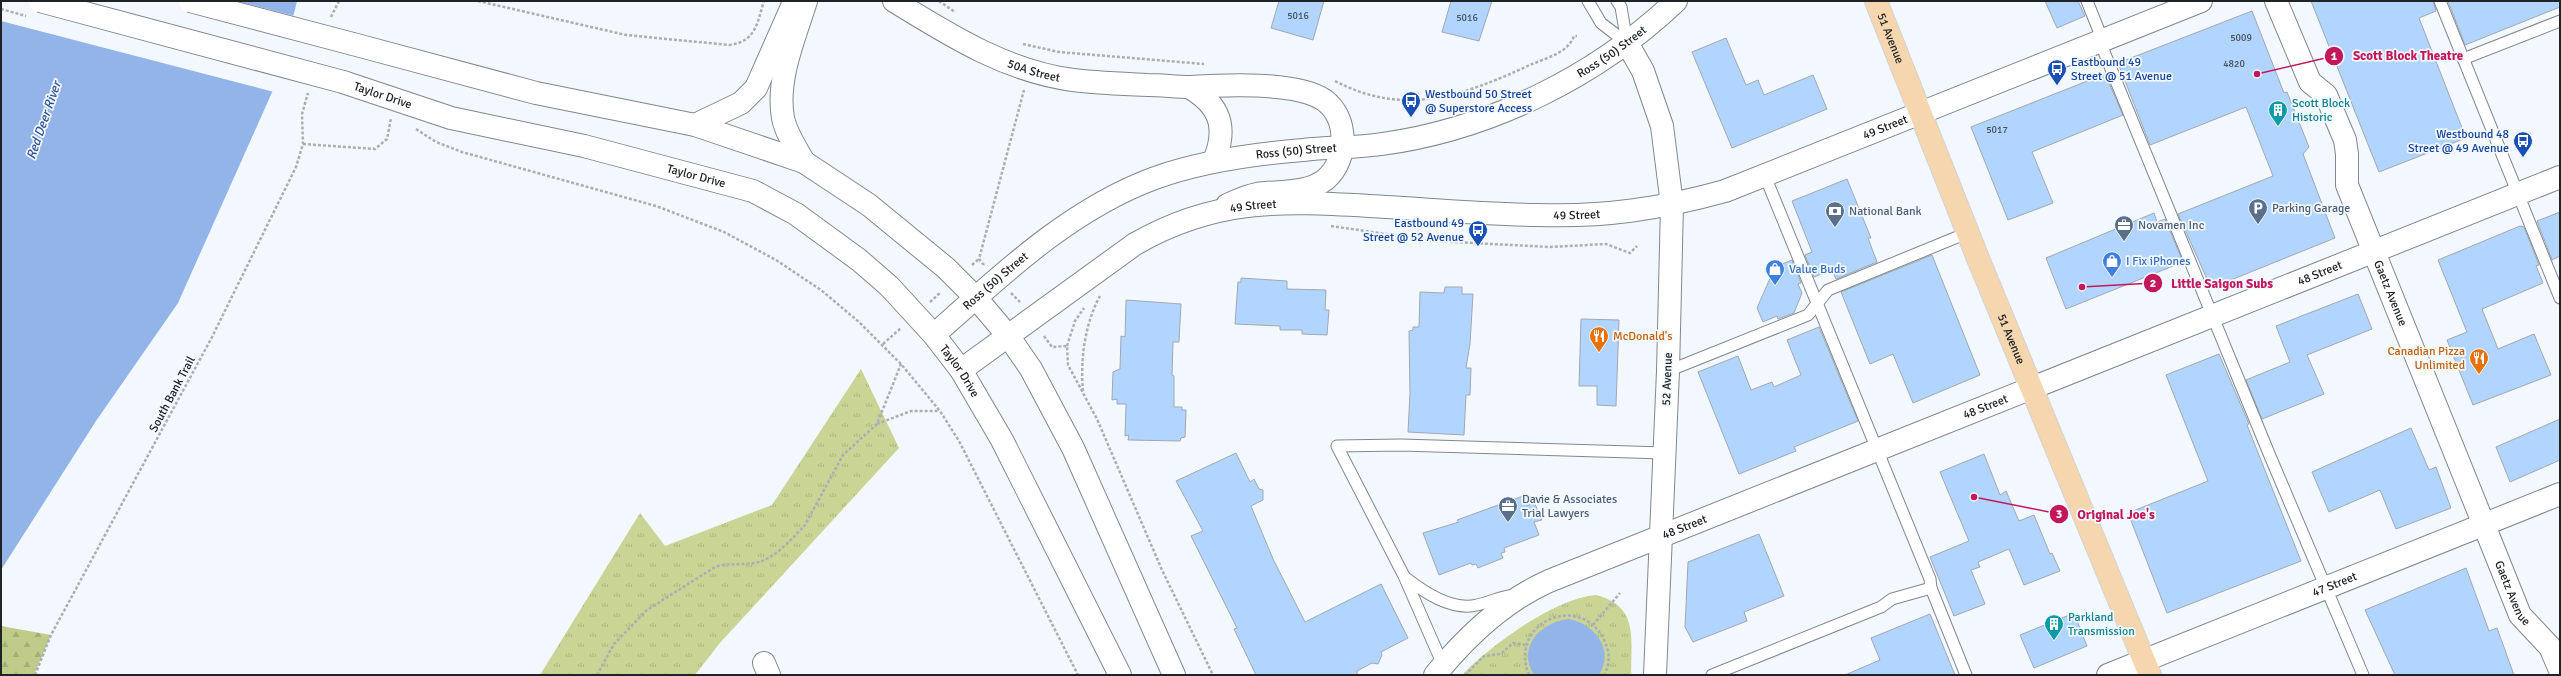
<svg xmlns="http://www.w3.org/2000/svg" width="2561" height="676" viewBox="0 0 2561 676" font-family="Signika,sans-serif">
<style>
.forest{fill:url(#forest-firs)}
.park{fill:url(#park-tufts)}
.water{fill:#92b4e9}
.pier{fill:#f2f8fe}
.building{fill:#b1d5fe;stroke:#a1a8b0}
.lines{fill:none;stroke-linecap:round;stroke-linejoin:round}
.service-casing{stroke:#80878f;stroke-width:13}
.minor-casing{stroke:#80878f;stroke-width:24}
.tertiary-casing{stroke:#80878f;stroke-width:24}
.secondary-casing{stroke:#80878f;stroke-width:24}
.primary-casing{stroke:#d2d3d4;stroke-width:24}
.path{stroke:#aaafb4;stroke-width:2.5;stroke-dasharray:3 2;stroke-linecap:butt}
.service{stroke:#fff;stroke-width:11}
.minor{stroke:#fff;stroke-width:22}
.tertiary{stroke:#fff;stroke-width:22}
.secondary{stroke:#fff;stroke-width:22}
.primary{stroke:#f5d6ae;stroke-width:22}
.secondary-bridge-casing{stroke:#80878f;stroke-width:24;stroke-linecap:butt}
.path-bridge{stroke:#aaafb4;stroke-width:2.5;stroke-dasharray:3 2;stroke-linecap:butt}
.secondary-bridge{stroke:#fff;stroke-width:22}
.labels{text-anchor:middle;stroke-width:3.5;stroke-linejoin:round;paint-order:stroke}
.number-label{font-size:10px;fill:#44505c}
.street-label{font-size:12px;fill:#202326;stroke:#f2f8fe}
.transit-label{font-size:12px;fill:#164399;stroke:#f2f8fe;text-anchor:start}
.culture-label{font-size:12px;fill:#0d838f;stroke:#f2f8fe;text-anchor:start}
.service-label{font-size:12px;fill:#4e5e75;stroke:#f2f8fe;text-anchor:start}
.shop-label{font-size:12px;fill:#366cbe;stroke:#f2f8fe;text-anchor:start}
.food-label{font-size:12px;fill:#c56008;stroke:#f2f8fe;text-anchor:start}
.water-label{font-size:13px;font-style:italic;fill:#2c5394;stroke:#f2f8fe}
.leader{fill:none;stroke:#c2185b;stroke-width:1.5}
.callout-dot{fill:#c2185b;stroke:#f2f8fe;stroke-width:1.5}
.mark-label{font-size:12px;text-anchor:middle;font-weight:bold;fill:#fff}
.callout-label{font-size:13px;text-anchor:middle;font-weight:bold;fill:#c2185b;stroke:#f2f8fe;stroke-width:3.5;stroke-linejoin:round;paint-order:stroke}
</style>
<defs>
<pattern id="forest-firs" width="22" height="20" patternUnits="userSpaceOnUse"><rect width="22" height="20" fill="#c0cb8a"/><path d="M5 1l3.5 6h-7zM16 11l3.5 6h-7z" fill="#a5ae77"/></pattern>
<pattern id="park-tufts" width="24" height="20" patternUnits="userSpaceOnUse"><rect width="24" height="20" fill="#cad495"/><path d="M3 7l-1-3M5 7V3M7 7l1-3M15 17l-1-3M17 17v-4M19 17l1-3" fill="none" stroke="#adb680"/></pattern>
</defs>
<rect width="100%" height="100%" fill="#f2f8fe"/>
<path class="forest" d="M1,626L51,635L34,675H1Z"/>
<g class="park">
<path d="M861,369L899,448L719,644L695,675H540L640,513L665,546L772,505Z"/>
<path d="M1596,595C1639,606 1631,639 1631,675H1462C1490,646 1555,598 1596,595Z"/>
</g>
<g class="water">
<path d="M1,1H297L278,79L178,303L96,421L1,570Z"/>
<path d="M1569,619C1594,624 1615,649 1599,675H1534C1516,647 1541,622 1569,619Z"/>
</g>
<path class="pier" d="M1,1H237L295,16L280,79L274,92L1,21Z"/>
<g class="building">
<path d="M1279,1H1324L1313,40L1271,28Z"/>
<path d="M1451,1H1492L1479,41L1442,32Z"/>
<path d="M2045,1H2078L2085,16L2057,28Z"/>
<path d="M2311,1H2433L2436,11L2419,18L2466,138L2379,172Z"/>
<path d="M2448,1H2560V7L2465,45Z"/>
<path d="M2252,11L2284,93L2287,92L2309,147L2303,154L2335,238L2211,288L2178,214L2273,176L2246,107L2150,145L2118,63Z"/>
<path d="M1726,38L1746,85L1758,80L1764,95L1813,75L1827,109L1732,148L1692,52Z"/>
<path d="M2105,74L2123,115L2032,152L2053,203L2008,220L1971,127Z"/>
<path d="M1847,179L1871,238H1868L1877,262L1836,279L1832,270L1814,277L1805,255L1812,252L1792,201Z"/>
<path d="M2560,212V256L2552,260L2537,221Z"/>
<path d="M2154,213L2157,222L2165,219L2183,262L2066,309L2046,258Z"/>
<path d="M2520,226L2524,227L2539,265L2536,266L2543,283L2482,309L2498,349L2534,334L2551,375L2473,405L2447,340L2467,332L2438,260Z"/>
<path d="M1932,255L1980,375L1913,403L1893,354L1870,364L1841,292Z"/>
<path d="M1792,260L1801,283L1798,284L1802,293L1794,313L1778,319L1777,316L1763,322L1757,308L1775,267Z"/>
<path d="M1241,278L1287,281V289L1326,290L1325,310H1329L1327,335L1302,334V330H1280V326L1235,324L1238,282H1241Z"/>
<path d="M1445,287H1462V294H1473L1470,344L1466,368H1471L1470,395H1466L1464,435L1408,432L1410,393L1409,331L1413,330V327H1419L1420,292L1444,293Z"/>
<path d="M2358,294L2372,329L2307,355L2324,394L2262,419L2246,380L2290,362L2276,326Z"/>
<path d="M1126,300L1181,304L1179,342H1173L1172,375L1174,376V407H1182V410H1186L1185,437L1181,438L1180,441L1128,440L1129,435L1125,436L1126,404H1117V399L1112,400L1113,372L1120,369L1121,336L1125,337Z"/>
<path d="M1581,319L1619,320L1616,406L1597,405V386H1579Z"/>
<path d="M1819,327L1858,421L1794,447L1796,451L1739,474L1698,372L1738,356L1751,390L1772,382L1774,387L1801,375L1787,340Z"/>
<path d="M2219,354L2249,424L2247,425L2301,561L2167,613L2128,513L2208,481L2166,375Z"/>
<path d="M2560,419V460L2510,482L2496,447Z"/>
<path d="M2411,428L2429,470L2436,467L2451,508L2396,529L2380,490L2329,512L2312,472Z"/>
<path d="M1236,453L1250,482L1254,479L1259,489L1263,490V500L1251,506L1273,559L1305,622L1381,584L1408,638L1381,652L1382,655L1378,664L1372,663L1357,671V675H1256L1234,629L1237,628L1191,536L1203,531L1176,481Z"/>
<path d="M1984,454L2000,495L2006,491L2019,521L2034,515L2050,554L2052,553L2060,571L2024,585L2009,549L1978,562L1980,567L1971,570L1985,604L1954,616L1930,557L1969,541L1940,472Z"/>
<path d="M1523,496L1527,506L1534,502L1542,520L1534,522L1539,535L1504,548L1505,552L1501,553L1503,558L1478,568L1476,564L1472,565L1471,563L1439,575L1423,533L1459,522L1457,520Z"/>
<path d="M1759,534L1784,596L1744,612L1747,621L1693,642L1685,627L1688,562Z"/>
<path d="M2466,568L2489,631L2497,628L2514,675H2395L2365,610Z"/>
<path d="M2074,613L2087,646L2034,668L2020,635Z"/>
<path d="M1930,614L1955,675H1845L1880,660L1871,638Z"/>
</g>
<g class="lines">
<g class="service-casing">
<g id="service">
<path d="M1588,1L1601,23L1627,43"/>
<path d="M1617,1L1621,7L1627,43"/>
<path d="M2087,1L2103,41"/>
<path d="M2440,1L2560,298"/>
<path d="M2100,42L2270,456L2363,675"/>
<path d="M2463,59L2560,21"/>
<path d="M1765,176L1930,579L1931,588L1966,675"/>
<path d="M1668,371L1808,315L1828,290L1967,233"/>
<path d="M1406,578C1425,593 1452,611 1477,605C1491,602 1501,596 1516,595"/>
<path d="M1443,665L1404,576L1337,446L1401,445L1664,453"/>
<path d="M1712,675L1881,607L1892,599L1931,588"/>
</g>
</g>
<g class="minor-casing">
<g id="minor">
<path id="s1" d="M2484,525L2520,615L2550,647L2560,670"/>
<path d="M764,663L769,675"/>
</g>
</g>
<g class="tertiary-casing">
<g id="tertiary">
<path id="s2" d="M894,1C951,36 1006,71 1073,80C1098,83 1123,84 1148,85C1162,85 1176,87 1190,87C1223,85 1296,81 1324,100C1349,118 1348,160 1326,179C1308,194 1278,191 1257,194C1246,196 1236,201 1227,205"/>
<path id="s3" d="M2276,1L2310,82L2326,95L2345,140L2347,154V185L2484,525"/>
<path d="M1627,43L1643,71L1662,126L1672,205L1668,371L1655,675"/>
<path d="M1189,87C1220,105 1228,127 1214,161"/>
<path d="M695,125L741,103L756,88L794,2"/>
<path d="M804,162C796,148 786,133 783,118C776,79 795,37 806,1"/>
<path id="s4" d="M1435,675C1466,637 1504,601 1549,581L2560,177"/>
<path id="s5" d="M2108,675L2560,494"/>
</g>
</g>
<g class="secondary-casing">
<g id="secondary">
<path d="M353,44L536,93L695,125L804,162L869,205L946,268L976,298L1009,337L1031,369L1073,448L1174,675"/>
<path id="s6" d="M343,82L451,118L584,146L753,191L796,214L859,260L889,286L934,335L961,370L1002,440L1120,675"/>
<path id="s7" d="M934,335C1000,276 1070,209 1155,178C1202,161 1253,154 1303,150C1329,147 1356,148 1382,144C1491,129 1597,76 1676,1"/>
<path id="s8" d="M961,370L1135,244C1215,198 1281,201 1369,206C1425,209 1481,214 1538,215C1605,217 1660,209 1725,191L2201,1"/>
</g>
</g>
<g class="primary-casing">
<g id="primary">
<path id="s9" d="M1876,1L1977,256L2150,675"/>
</g>
</g>
<g class="path">
<path d="M478,1L626,35L729,45C756,42 757,23 764,1"/>
<path d="M939,1L955,12"/>
<path d="M331,17L339,1"/>
<path d="M1023,44L1059,52L1204,64"/>
<path d="M1335,81C1406,118 1464,95 1530,65C1546,58 1568,53 1574,36H1577"/>
<path d="M416,129L436,142L462,152L656,206L724,232L776,260L821,290L859,322L901,364L940,411L959,441L1078,675"/>
<path d="M303,144L375,149L387,139L391,118"/>
<path d="M1331,226L1434,241L1550,247L1606,244L1630,253L1637,246"/>
<path d="M972,265L979,259"/>
<path d="M984,265L979,259L1024,90"/>
<path d="M1011,293L1020,302"/>
<path d="M930,302L941,292"/>
<path d="M1044,336L1052,347L1067,346L1068,365L1097,419L1162,570L1213,675"/>
<path d="M883,344L901,328"/>
<path d="M1067,346L1075,321L1084,308"/>
<path d="M1083,391C1080,360 1085,323 1100,296"/>
<path d="M877,424L911,411H939"/>
<path d="M1593,625L1620,593"/>
<path d="M35,675L51,635L212,337L296,167L303,144L302,114L308,93"/>
<path d="M597,675L614,644L647,610L715,567C729,562 744,566 759,562C776,557 793,538 805,525L843,455L877,424L901,364"/>
<path d="M1465,675L1484,656L1501,654L1513,643L1527,645"/>
<path d="M1529,675C1507,622 1582,590 1605,642C1610,652 1610,666 1604,675"/>
</g>
<use href="#service" class="service"/>
<use href="#minor" class="minor"/>
<use href="#tertiary" class="tertiary"/>
<use href="#secondary" class="secondary"/>
<use href="#primary" class="primary"/>
<g class="secondary-bridge-casing">
<g id="secondary-bridge">
<path d="M40,1L343,82"/>
<path d="M190,1L353,44"/>
</g>
</g>
<path class="path-bridge" d="M1,9L26,16"/>
<use href="#secondary-bridge" class="secondary-bridge"/>
</g>
<defs>
<g id="bus-pin" transform="scale(1)"><path d="M0 17L-7.5 6A9.5 9.5 0 1 1 7.5 6Z" fill="#1a4fb4" stroke="#f2f8fe"/><path d="M-5-6H5V4H4V6H2V4H-2V6H-4V4H-5ZM-3.5-4V0h7V-4ZM-3.5 1.2v1.5H-2V1.2ZM2 1.2v1.5H3.5V1.2Z" fill="#fff"/></g>
<g id="building-pin" transform="scale(1)"><path d="M0 17L-7.5 6A9.5 9.5 0 1 1 7.5 6Z" fill="#0f9aa8" stroke="#f2f8fe"/><path d="M-4-6H4V6H1V3H-1V6H-4ZM-2.5-4.3h1.7v1.8h-1.7ZM.8-4.3h1.7v1.8H.8ZM-2.5-1h1.7V.8h-1.7ZM.8-1h1.7V.8H.8Z" fill="#fff"/></g>
<g id="parking-pin" transform="scale(1)"><path d="M0 17L-7.5 6A9.5 9.5 0 1 1 7.5 6Z" fill="#5c6f8a" stroke="#f2f8fe"/><path d="M-3.5-5.5H1a3.5 3.5 0 0 1 0 7H-1V5.5H-3.5ZM-1-3.4V-.6H.8a1.4 1.4 0 0 0 0-2.8Z" fill="#fff"/></g>
<g id="bank-pin" transform="scale(1)"><path d="M0 17L-7.5 6A9.5 9.5 0 1 1 7.5 6Z" fill="#5c6f8a" stroke="#f2f8fe"/><path d="M-6-4H6V4H-6ZM0-2.3a2.3 2.3 0 1 0 0 4.6a2.3 2.3 0 1 0 0-4.6Z" fill="#fff"/></g>
<g id="office-pin" transform="scale(1)"><path d="M0 17L-7.5 6A9.5 9.5 0 1 1 7.5 6Z" fill="#5c6f8a" stroke="#f2f8fe"/><path d="M-6-3h4V-5.5h4V-3h4V5H-6ZM-1-4.5V-3h2v-1.5ZM-6 0V1H6V0Z" fill="#fff"/></g>
<g id="shop-pin" transform="scale(1)"><path d="M0 17L-7.5 6A9.5 9.5 0 1 1 7.5 6Z" fill="#3f7fe0" stroke="#f2f8fe"/><path d="M-5-2.5h2.3a2.7 3.5 0 0 1 5.4 0H5L5.5 6h-11ZM-1.5-2.5h3a1.5 2.3 0 0 0-3 0Z" fill="#fff"/></g>
<g id="restaurant-pin" transform="scale(1)"><path d="M0 17L-7.5 6A9.5 9.5 0 1 1 7.5 6Z" fill="#e8710a" stroke="#f2f8fe"/><path d="M-5-6h1v4h1v-4h1v4h1v-4h1v5L-1.5 .5V6h-2V.5L-5-1ZM5-6V6H3V1.5H1.5Q1.5-4 5-6Z" fill="#fff"/></g>
</defs>
<g fill-rule="evenodd">
<use href="#bus-pin" x="2057" y="69"/>
<use href="#bus-pin" x="1411" y="101"/>
<use href="#building-pin" x="2278" y="110"/>
<use href="#bus-pin" x="2523" y="141"/>
<use href="#parking-pin" x="2258" y="208"/>
<use href="#bank-pin" x="1835" y="211"/>
<use href="#office-pin" x="2124" y="225"/>
<use href="#bus-pin" x="1478" y="230"/>
<use href="#shop-pin" x="2112" y="261"/>
<use href="#shop-pin" x="1775" y="269"/>
<use href="#restaurant-pin" x="1599" y="336"/>
<use href="#restaurant-pin" x="2479" y="358"/>
<use href="#office-pin" x="1508" y="506"/>
<use href="#building-pin" x="2054" y="624"/>
</g>
<g class="labels">
<g class="number-label">
<text x="1298" y="19">5016</text>
<text x="1467" y="21">5016</text>
<text x="2241" y="41">5009</text>
<text x="2234" y="67">4820</text>
<text x="1997" y="133">5017</text>
</g>
<g class="street-label">
<text dy="4" stroke="none"><textPath href="#s9" startOffset="40">51 Avenue</textPath></text>
<text dy="4" stroke="none"><textPath href="#s7" startOffset="753">Ross (50) Street</textPath></text>
<text dy="4" stroke="none"><textPath href="#s2" startOffset="157">50A Street</textPath></text>
<text dy="4" stroke="none"><textPath href="#s6" startOffset="42">Taylor Drive</textPath></text>
<text dy="4" stroke="none"><textPath href="#s8" startOffset="987">49 Street</textPath></text>
<text dy="4" stroke="none"><textPath href="#s7" startOffset="417">Ross (50) Street</textPath></text>
<text dy="4" stroke="none"><textPath href="#s6" startOffset="366">Taylor Drive</textPath></text>
<text dy="4" stroke="none"><textPath href="#s8" startOffset="340">49 Street</textPath></text>
<text dy="4" stroke="none"><textPath href="#s8" startOffset="664">49 Street</textPath></text>
<text dy="4" stroke="none"><textPath href="#s4" startOffset="979">48 Street</textPath></text>
<text dy="4" stroke="none"><textPath href="#s7" startOffset="82">Ross (50) Street</textPath></text>
<text dy="4" stroke="none"><textPath href="#s3" startOffset="319">Gaetz Avenue</textPath></text>
<text dy="4" stroke="none"><textPath href="#s9" startOffset="364">51 Avenue</textPath></text>
<text dy="4" stroke="none"><textPath href="#s6" startOffset="702">Taylor Drive</textPath></text>
<text transform="translate(1667 379) rotate(-88)" y="4">52 Avenue</text>
<text transform="translate(172 394) rotate(-62)" y="4">South Bank Trail</text>
<text dy="4" stroke="none"><textPath href="#s4" startOffset="619">48 Street</textPath></text>
<text dy="4" stroke="none"><textPath href="#s4" startOffset="295">48 Street</textPath></text>
<text dy="4" stroke="none"><textPath href="#s5" startOffset="244">47 Street</textPath></text>
<text dy="4" stroke="none"><textPath href="#s1" startOffset="74">Gaetz Avenue</textPath></text>
</g>
<g class="transit-label">
<text x="2071" y="66">Eastbound 49<tspan x="2071" dy="14">Street @ 51 Avenue</tspan></text>
<text x="1425" y="98">Westbound 50 Street<tspan x="1425" dy="14">@ Superstore Access</tspan></text>
<text x="2509" y="138" text-anchor="end">Westbound 48<tspan x="2509" dy="14">Street @ 49 Avenue</tspan></text>
<text x="1464" y="227" text-anchor="end">Eastbound 49<tspan x="1464" dy="14">Street @ 52 Avenue</tspan></text>
</g>
<g class="culture-label">
<text x="2292" y="107">Scott Block<tspan x="2292" dy="14">Historic</tspan></text>
<text x="2068" y="621">Parkland<tspan x="2068" dy="14">Transmission</tspan></text>
</g>
<g class="service-label">
<text x="2272" y="212">Parking Garage</text>
<text x="1849" y="215">National Bank</text>
<text x="2138" y="229">Novamen Inc</text>
<text x="1522" y="503">Davie &amp; Associates<tspan x="1522" dy="14">Trial Lawyers</tspan></text>
</g>
<g class="shop-label">
<text x="2126" y="265">I Fix iPhones</text>
<text x="1789" y="273">Value Buds</text>
</g>
<g class="food-label">
<text x="1613" y="340">McDonald's</text>
<text x="2465" y="355" text-anchor="end">Canadian Pizza<tspan x="2465" dy="14">Unlimited</tspan></text>
</g>
<g class="water-label">
<text transform="translate(43 120) rotate(-71)" y="5">Red Deer River</text>
</g>
</g>
<path class="leader" d="M2257 74L2334 56M2082 287L2153 283M1974 497L2059 514"/>
<g class="callout-dot">
<circle cx="2257" cy="74" r="4"/>
<circle cx="2082" cy="287" r="4"/>
<circle cx="1974" cy="497" r="4"/>
<circle cx="2334" cy="56" r="10"/>
<circle cx="2153" cy="283" r="10"/>
<circle cx="2059" cy="514" r="10"/>
</g>
<g class="mark-label">
<text x="2334" y="60">1</text>
<text x="2153" y="287">2</text>
<text x="2059" y="518">3</text>
</g>
<g class="callout-label">
<text x="2408" y="60">Scott Block Theatre</text>
<text x="2222" y="288">Little Saigon Subs</text>
<text x="2116" y="519">Original Joe's</text>
</g>
<rect width="2561" height="676" fill="none" stroke="#202326" stroke-width="4"/>
</svg>
